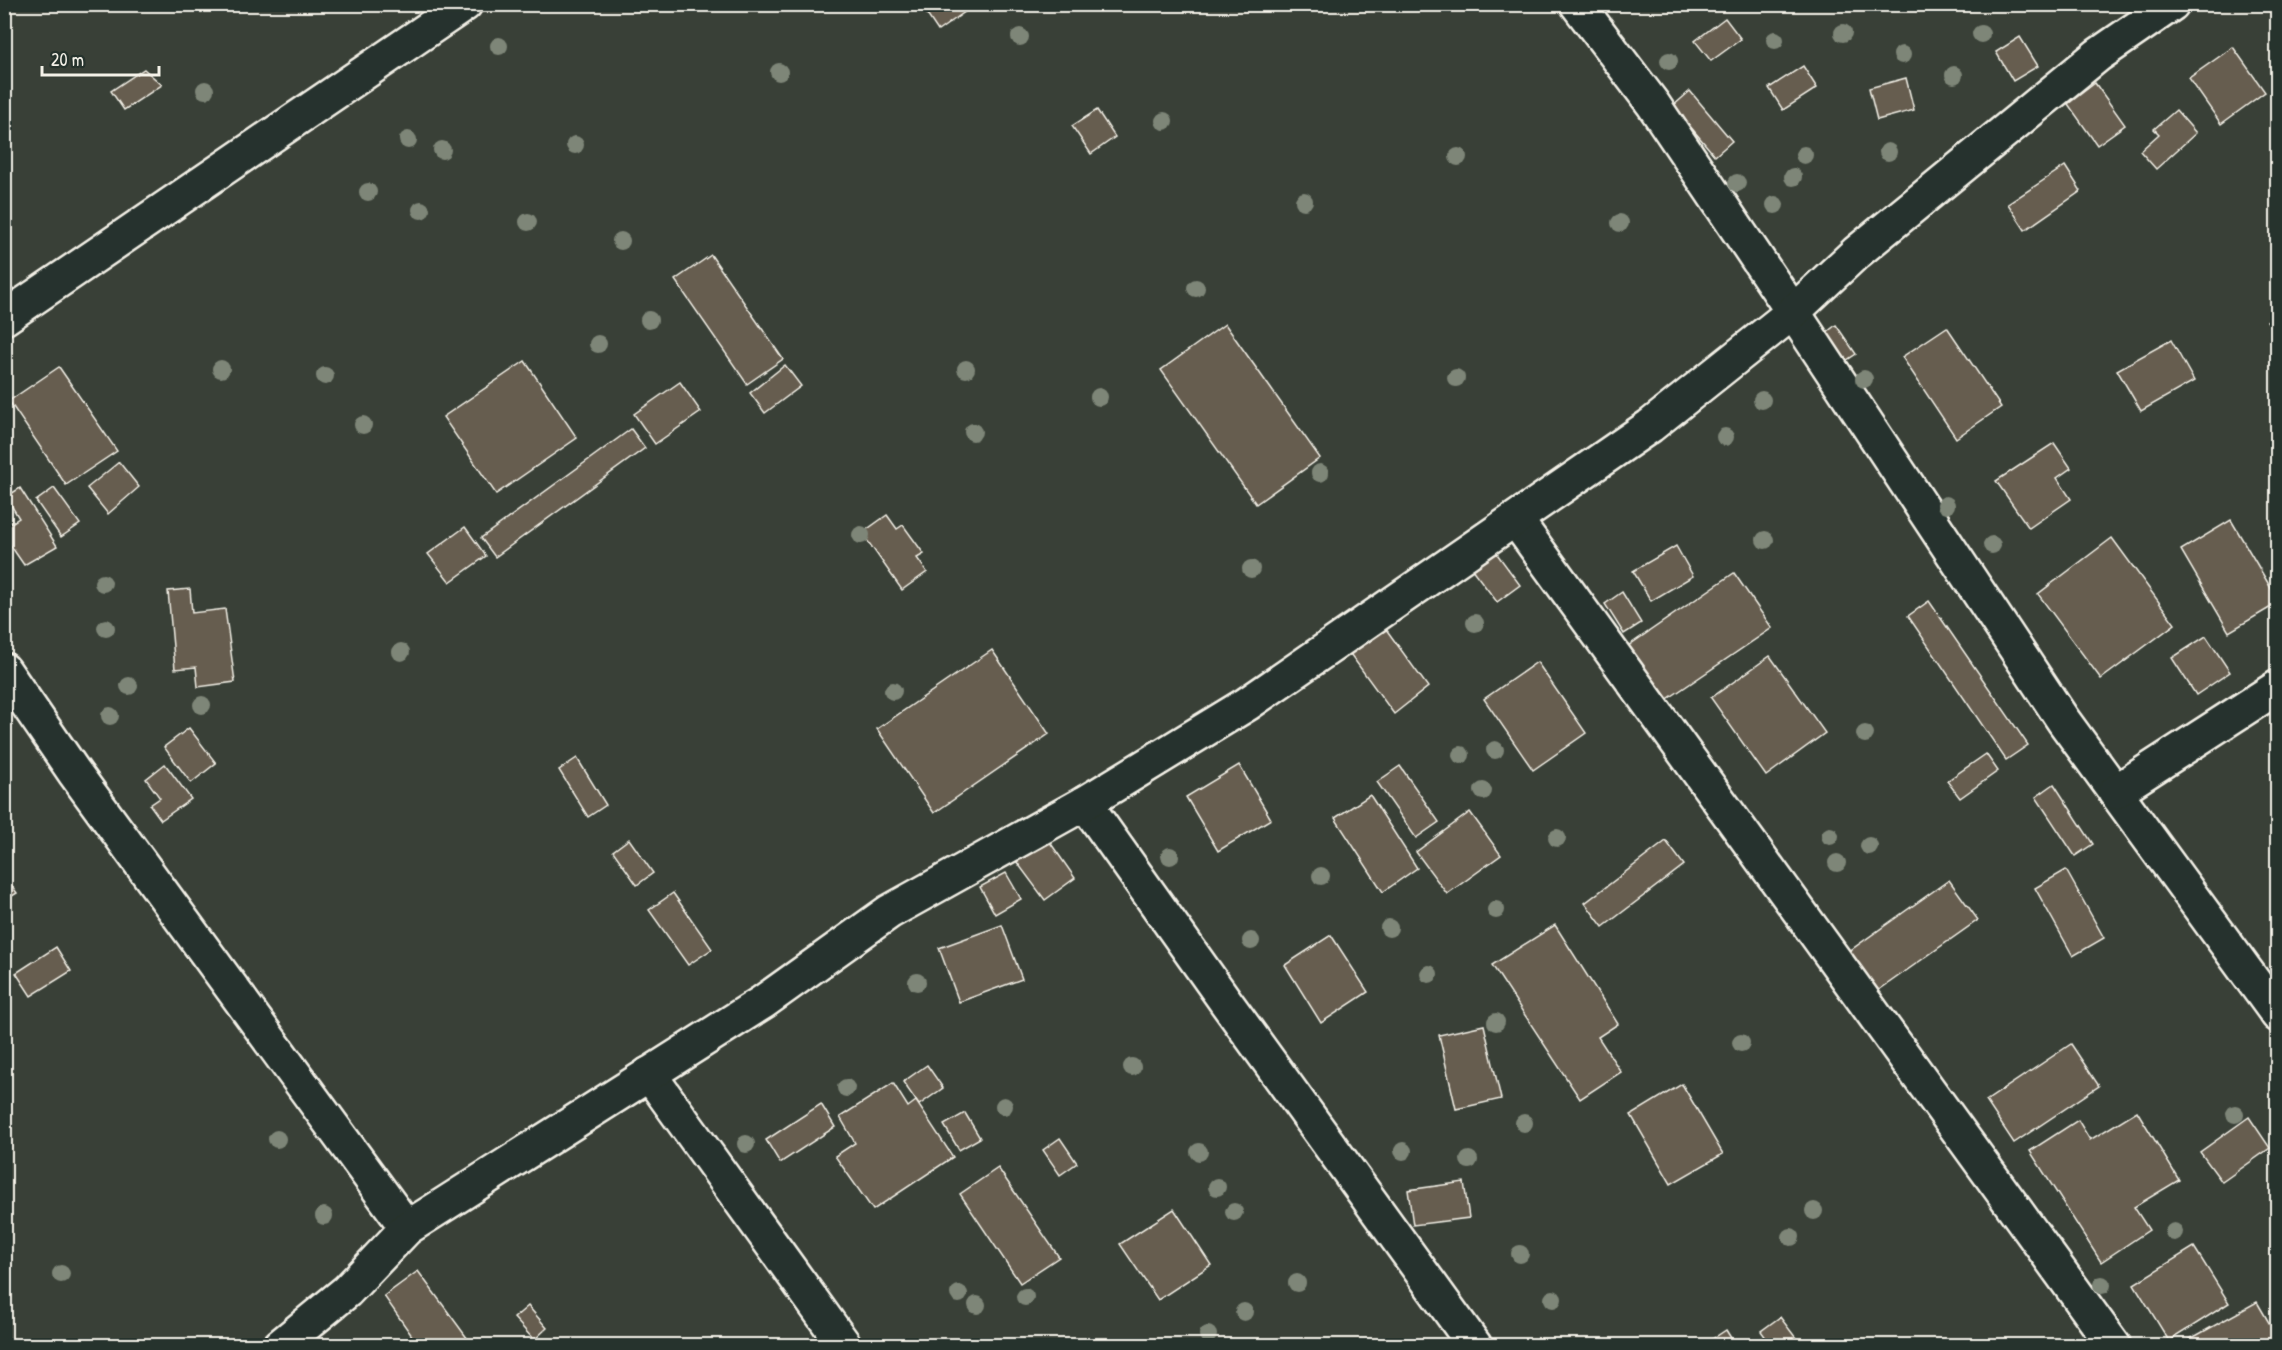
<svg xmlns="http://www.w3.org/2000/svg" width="2282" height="1350" viewBox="0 0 2282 1350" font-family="'Patrick Hand',sans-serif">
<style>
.building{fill:#665d4f;stroke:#f4f1e8;stroke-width:1.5}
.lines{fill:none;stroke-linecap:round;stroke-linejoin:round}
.minor-casing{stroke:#f4f1e8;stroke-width:38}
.minor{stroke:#26332d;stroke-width:33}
.tree{fill:#7e8678}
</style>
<rect width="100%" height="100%" fill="#394037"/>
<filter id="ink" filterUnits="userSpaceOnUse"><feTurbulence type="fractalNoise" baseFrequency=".0167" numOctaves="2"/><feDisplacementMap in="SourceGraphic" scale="12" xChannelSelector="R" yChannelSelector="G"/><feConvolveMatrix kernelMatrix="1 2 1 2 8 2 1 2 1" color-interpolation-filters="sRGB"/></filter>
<g filter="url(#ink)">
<g class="building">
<path d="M920,4H976L938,31Z"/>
<path d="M1725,18L1741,39L1711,61L1695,41Z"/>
<path d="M2020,37L2038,66L2013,81L1996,52Z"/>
<path d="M2233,47L2265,92L2221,124L2189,78Z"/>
<path d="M1803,66L1817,88L1783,110L1769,88Z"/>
<path d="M144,69L162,85L124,110L111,91Z"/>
<path d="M1906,78L1914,110L1877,120L1869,88Z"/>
<path d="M2095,83L2125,125L2097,145L2068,104Z"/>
<path d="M1690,91L1732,141L1715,156L1673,106Z"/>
<path d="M1097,110L1115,137L1091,154L1072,126Z"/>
<path d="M2176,110L2196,133L2156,169L2140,151L2159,134L2154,129Z"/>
<path d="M2065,166L2081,191L2025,230L2008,204Z"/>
<path d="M711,255L783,359L747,384L675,280Z"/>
<path d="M2278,314V335L2267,321Z"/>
<path d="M1225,324L1320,458L1256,504L1161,370Z"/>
<path d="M1836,325L1856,354L1841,364L1822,336Z"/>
<path d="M1947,327L2001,407L1956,438L1902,357Z"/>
<path d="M2171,340L2194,381L2141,411L2117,370Z"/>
<path d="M525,361L577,438L496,494L443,417Z"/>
<path d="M785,365L801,386L765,413L750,393Z"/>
<path d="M59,367L117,451L66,485L9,401Z"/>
<path d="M680,382L701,412L655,444L634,414Z"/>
<path d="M631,429L645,448L495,557L481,538Z"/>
<path d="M2054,443L2071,468L2057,478L2071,499L2029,528L1996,481Z"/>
<path d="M119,462L139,487L108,514L87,488Z"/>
<path d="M20,488L57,546L24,565L4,536V528L19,518L6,497Z"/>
<path d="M54,488L80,524L61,537L36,501Z"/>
<path d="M887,515L897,529L903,525L924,554L917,558L927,572L902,590L862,533Z"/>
<path d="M2231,520L2278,600V603L2229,632L2181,550Z"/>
<path d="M465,527L486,556L450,582L428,554Z"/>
<path d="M2112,538L2175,624L2101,679L2038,594Z"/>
<path d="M1676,546L1693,576L1651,601L1633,571Z"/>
<path d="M1492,547L1520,585L1497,602L1468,564Z"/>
<path d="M1734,573L1772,628L1666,700L1628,646Z"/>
<path d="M190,589L192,613L225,609L235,682L198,687L196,667L175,669L168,591Z"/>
<path d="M1622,592L1641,623L1624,634L1605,604Z"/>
<path d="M1929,601L2028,745L2006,760L1908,616Z"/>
<path d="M1383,625L1428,687L1394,714L1348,651Z"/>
<path d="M2206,636L2230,672L2196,695L2172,658Z"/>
<path d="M992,650L1049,734L934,813L877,729Z"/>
<path d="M1770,656L1825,733L1766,776L1711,698Z"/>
<path d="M1537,662L1586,733L1533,770L1484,699Z"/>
<path d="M189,728L216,763L191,783L164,747Z"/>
<path d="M1986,754L1998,771L1960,798L1947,781Z"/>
<path d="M577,758L606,805L588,817L559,770Z"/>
<path d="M165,764L191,799L161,820L150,805L160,798L146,779Z"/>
<path d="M1239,765L1271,819L1218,851L1186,797Z"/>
<path d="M1400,766L1439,822L1416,838L1377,782Z"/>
<path d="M2054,784L2093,844L2075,856L2036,797Z"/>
<path d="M1370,795L1417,868L1383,892L1335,818Z"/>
<path d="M1470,812L1501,855L1447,894L1416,852Z"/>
<path d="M1047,838L1075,878L1045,900L1016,861Z"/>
<path d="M629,839L653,873L637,885L613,851Z"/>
<path d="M1666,841L1684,865L1603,927L1585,903Z"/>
<path d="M2066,870L2104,938L2073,956L2035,888Z"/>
<path d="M1006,873L1021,899L995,914L980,887Z"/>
<path d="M4,875L17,893L4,901Z"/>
<path d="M1949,880L1978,920L1876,992L1848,952Z"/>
<path d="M673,893L712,949L688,965L649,910Z"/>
<path d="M1002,925L1022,979L959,1002L939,948Z"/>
<path d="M1555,925L1618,1024L1598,1037L1621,1072L1580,1099L1492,965Z"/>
<path d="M1331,935L1368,992L1321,1023L1285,965Z"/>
<path d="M56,947L71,971L31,996L16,973Z"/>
<path d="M1484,1025L1501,1099L1456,1109L1439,1035Z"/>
<path d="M2071,1044L2099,1086L2014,1143L1986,1101Z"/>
<path d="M927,1065L943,1088L919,1105L903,1082Z"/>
<path d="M893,1083L908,1107L916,1101L953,1157L873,1210L835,1156L855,1143L840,1117Z"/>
<path d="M1682,1084L1723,1154L1671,1184L1631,1115Z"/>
<path d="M821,1104L835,1127L780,1163L766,1140Z"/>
<path d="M2137,1111L2179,1180L2134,1207L2149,1230L2101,1262L2030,1151L2078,1120L2090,1140Z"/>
<path d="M965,1113L980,1138L959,1150L944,1125Z"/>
<path d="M2249,1117L2270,1148L2222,1182L2200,1152Z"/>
<path d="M1060,1138L1077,1163L1060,1175L1043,1150Z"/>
<path d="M998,1168L1059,1257L1020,1283L960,1194Z"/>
<path d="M1464,1182L1469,1218L1413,1225L1408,1190Z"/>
<path d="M1174,1209L1211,1265L1158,1300L1120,1244Z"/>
<path d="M2194,1247L2229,1303L2169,1341L2134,1284Z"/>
<path d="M418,1271L473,1346H419L384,1296Z"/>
<path d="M2257,1302L2278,1338V1346H2181V1344Z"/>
<path d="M528,1306L547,1328L534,1340L514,1318Z"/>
<path d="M1780,1317L1799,1342L1794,1346H1772L1761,1331Z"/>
<path d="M1726,1330L1736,1346H1711L1708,1342Z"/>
</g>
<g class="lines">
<g class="minor-casing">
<g id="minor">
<path d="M1577,4L1653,104L1793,312L2063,720L2278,1015"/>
<path d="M4,318L465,4"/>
<path d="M1516,520L2114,1346"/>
<path d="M4,670L74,772L407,1228"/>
<path d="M2115,792L2278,687"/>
<path d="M1085,803L1226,1002L1475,1346"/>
<path d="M649,1074L845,1346"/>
<path d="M280,1346L347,1291L407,1228L763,1002L889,912L1085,803L1247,704L1650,426L1793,312L1856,253L2098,55L2172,4"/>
</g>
</g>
<use href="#minor" class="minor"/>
</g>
<g class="tree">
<circle cx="1843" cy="33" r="9"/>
<circle cx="1981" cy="34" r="9"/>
<circle cx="1020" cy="37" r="9"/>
<circle cx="1775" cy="40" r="9"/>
<circle cx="499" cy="46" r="9"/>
<circle cx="1902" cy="55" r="9"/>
<circle cx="1669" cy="61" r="9"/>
<circle cx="779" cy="72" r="9"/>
<circle cx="1954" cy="75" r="9"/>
<circle cx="205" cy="90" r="9"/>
<circle cx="1164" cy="121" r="9"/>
<circle cx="408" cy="140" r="9"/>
<circle cx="575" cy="145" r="9"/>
<circle cx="442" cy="150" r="9"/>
<circle cx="1888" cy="152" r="9"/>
<circle cx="1804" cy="155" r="9"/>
<circle cx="1458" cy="157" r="9"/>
<circle cx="1793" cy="177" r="9"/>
<circle cx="1737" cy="183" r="9"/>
<circle cx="368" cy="192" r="9"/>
<circle cx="1304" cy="201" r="9"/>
<circle cx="1775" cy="205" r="9"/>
<circle cx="421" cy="210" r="9"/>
<circle cx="528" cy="222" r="9"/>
<circle cx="1620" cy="223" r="9"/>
<circle cx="621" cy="241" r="9"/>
<circle cx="1196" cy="288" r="9"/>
<circle cx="649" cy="320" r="9"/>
<circle cx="598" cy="344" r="9"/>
<circle cx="221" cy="369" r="9"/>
<circle cx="966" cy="369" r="9"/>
<circle cx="325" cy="376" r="9"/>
<circle cx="1456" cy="378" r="9"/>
<circle cx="1864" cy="379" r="9"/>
<circle cx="1099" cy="397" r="9"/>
<circle cx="1762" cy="400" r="9"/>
<circle cx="363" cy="425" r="9"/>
<circle cx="973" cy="432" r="9"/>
<circle cx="1725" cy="437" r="9"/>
<circle cx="1320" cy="473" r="9"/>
<circle cx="1946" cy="505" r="9"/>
<circle cx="861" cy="535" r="9"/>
<circle cx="1765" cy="540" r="9"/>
<circle cx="1992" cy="545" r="9"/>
<circle cx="1251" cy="569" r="9"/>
<circle cx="103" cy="583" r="9"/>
<circle cx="1475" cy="623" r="9"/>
<circle cx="106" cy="628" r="9"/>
<circle cx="401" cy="652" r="9"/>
<circle cx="129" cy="686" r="9"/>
<circle cx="893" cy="691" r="9"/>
<circle cx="202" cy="705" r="9"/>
<circle cx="110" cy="716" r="9"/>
<circle cx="1865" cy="734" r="9"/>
<circle cx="1495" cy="750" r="9"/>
<circle cx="1461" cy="755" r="9"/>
<circle cx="1483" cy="791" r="9"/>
<circle cx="1830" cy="836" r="9"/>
<circle cx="1557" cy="838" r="9"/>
<circle cx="1869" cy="846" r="9"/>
<circle cx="1170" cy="856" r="9"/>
<circle cx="1837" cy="863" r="9"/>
<circle cx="1321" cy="876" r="9"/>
<circle cx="1496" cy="910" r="9"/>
<circle cx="1389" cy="928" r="9"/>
<circle cx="1251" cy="941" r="9"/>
<circle cx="1429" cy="974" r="9"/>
<circle cx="917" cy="982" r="9"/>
<circle cx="1496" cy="1022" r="9"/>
<circle cx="1741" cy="1043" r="9"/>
<circle cx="1132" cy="1067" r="9"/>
<circle cx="846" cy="1088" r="9"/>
<circle cx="1004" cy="1106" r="9"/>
<circle cx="2235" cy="1114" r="9"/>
<circle cx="1524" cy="1123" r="9"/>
<circle cx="277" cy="1139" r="9"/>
<circle cx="746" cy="1144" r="9"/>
<circle cx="1403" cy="1151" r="9"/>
<circle cx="1199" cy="1152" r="9"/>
<circle cx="1469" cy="1160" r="9"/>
<circle cx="1217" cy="1187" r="9"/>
<circle cx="1814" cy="1211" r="9"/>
<circle cx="1234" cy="1212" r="9"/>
<circle cx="324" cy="1216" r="9"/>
<circle cx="2174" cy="1232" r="9"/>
<circle cx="1791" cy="1237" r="9"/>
<circle cx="1520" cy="1254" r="9"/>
<circle cx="61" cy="1274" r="9"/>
<circle cx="1297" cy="1283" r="9"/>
<circle cx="2102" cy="1285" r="9"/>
<circle cx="959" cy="1294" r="9"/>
<circle cx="1025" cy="1297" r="9"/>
<circle cx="1553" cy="1299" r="9"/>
<circle cx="977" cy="1305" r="9"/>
<circle cx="1244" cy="1312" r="9"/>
<circle cx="1208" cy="1335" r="9"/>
</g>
</g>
<rect width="2282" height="1350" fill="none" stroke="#26332d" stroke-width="24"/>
<rect x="12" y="12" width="2258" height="1326" fill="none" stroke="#f4f1e8" stroke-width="2" filter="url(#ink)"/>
<path d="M42 66v9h117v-9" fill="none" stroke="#f4f1e8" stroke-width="3"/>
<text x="51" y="66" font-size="18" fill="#f4f1e8" stroke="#26332d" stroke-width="4.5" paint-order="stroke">20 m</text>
</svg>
